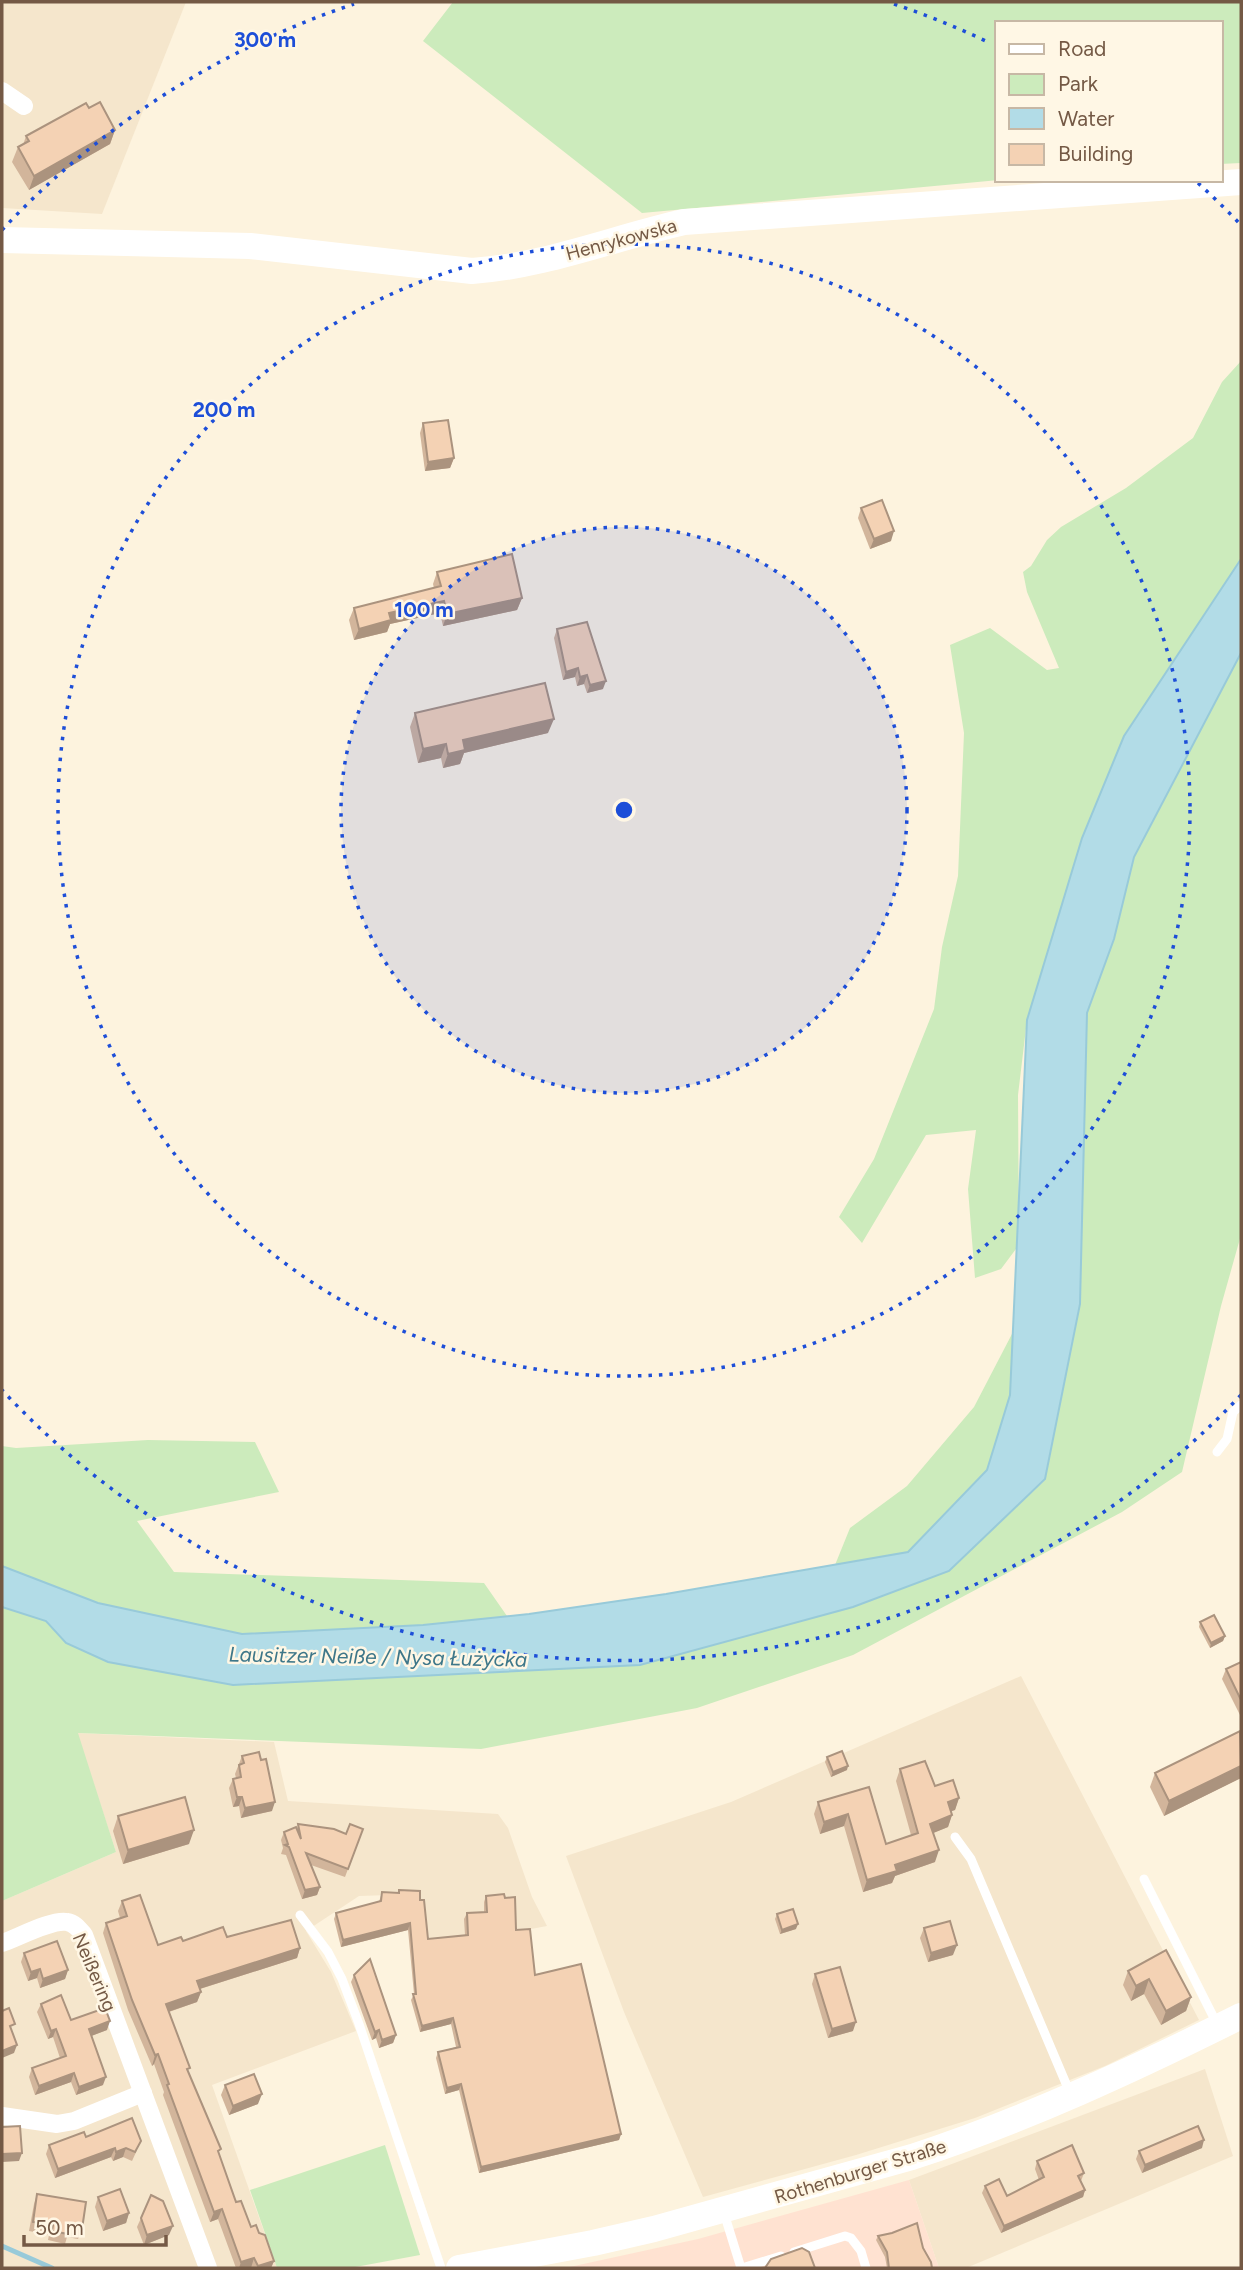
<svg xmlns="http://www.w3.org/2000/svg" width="1243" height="2270" viewBox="0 0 1243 2270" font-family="Figtree,sans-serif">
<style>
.residential{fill:#f5e6cc}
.commercial{fill:#ffe2d1}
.green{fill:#ccebbc}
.water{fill:#b2dce7;stroke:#98cad9;stroke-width:2}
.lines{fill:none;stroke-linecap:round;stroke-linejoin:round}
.stream{stroke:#98cad9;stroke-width:5}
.lane{stroke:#fff;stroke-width:9}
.street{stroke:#fff;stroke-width:18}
.secondary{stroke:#fff;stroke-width:26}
.wall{fill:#d2b59b}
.shaded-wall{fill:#ab937e}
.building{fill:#f4d2b4;stroke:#ab937e;stroke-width:2}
.ring{fill:none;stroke:#1d4ed8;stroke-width:3.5;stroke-dasharray:3.5 7}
.labels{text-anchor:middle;stroke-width:5;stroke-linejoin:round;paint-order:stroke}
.street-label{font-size:19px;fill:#745945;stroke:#fff7e5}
.water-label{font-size:21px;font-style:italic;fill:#3e7789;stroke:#fff7e5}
.centre{fill:#1d4ed8;stroke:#fff7e5;stroke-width:3.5}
.ring-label{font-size:21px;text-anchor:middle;font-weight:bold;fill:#1d4ed8;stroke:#fff7e5;stroke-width:5;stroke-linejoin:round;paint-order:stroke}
</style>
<rect width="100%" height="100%" fill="#fdf3de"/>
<g class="residential">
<path d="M2,2H186L102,214L2,208Z"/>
<path d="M1021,1676L1199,2020L1105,2066L975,2118L856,2155L703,2197L624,2012L566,1856L731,1802Z"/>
<path d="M77,1733L274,1742L288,1801L498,1814L508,1828L532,1897L547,1926L487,1937L430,1944L420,1894L359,1896L306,1931L331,1972L356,2031L212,2085L277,2268H2V1901L116,1852Z"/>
<path d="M1205,2069L1233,2156L966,2268H939L909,2180Z"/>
</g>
<path class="commercial" d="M909,2180L939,2268H565L698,2239Z"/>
<g class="green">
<path d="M453,2H1241V163L1220,164V23H996V180H999L642,213L423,41Z"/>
<path d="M1241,361V559L1124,736L1082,838L1027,1020L1018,1095L1019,1245L1001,1269L975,1278L968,1189L976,1130L926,1135L862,1243L839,1217L874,1159L934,1009L942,947L958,876L964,733L950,645L990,628L1047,670L1059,668L1027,592L1023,572L1031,566L1047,540L1061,527L1126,488L1193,438L1222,382Z"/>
<path d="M1241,653V1235L1221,1306L1182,1472L1122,1512L853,1655L697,1708L481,1749L78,1733L116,1852L2,1901V1607L46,1621L66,1643L640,1665L853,1607L949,1571L1045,1480L1080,1304L1087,1014L1114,939L1134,857Z"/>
<path d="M1013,1332L1010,1395L987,1470L908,1553L835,1565L850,1528L907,1486L974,1407Z"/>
<path d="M148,1440L255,1442L279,1492L137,1521L174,1572L484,1583L507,1616L423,1625L242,1634L98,1603L2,1566V1446L16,1448Z"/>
<path d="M385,2145L420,2255L350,2268H277L250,2190Z"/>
</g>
<path class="water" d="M1241,559V653L1134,857L1114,939L1087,1013L1080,1304L1045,1479L949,1571L853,1607L640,1665L233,1685L108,1662L66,1643L46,1621L2,1607V1566L98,1603L242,1634L423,1625L529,1614L666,1594L908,1552L987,1470L1010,1395L1027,1020L1082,838L1124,736Z"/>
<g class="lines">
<path class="stream" d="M2,2246L52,2268"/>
<g class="lane">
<path d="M1217,1452L1227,1439L1233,1412L1241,1405"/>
<path d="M955,1837L971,1859L1070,2093"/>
<path d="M1144,1879L1218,2026"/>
<path d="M300,1915L328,1952L342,1979L359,2024L441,2268"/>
<path d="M724,2213L741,2268"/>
<path d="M794,2252L845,2236L851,2238L861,2251L866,2268"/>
<path d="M742,2268L781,2256"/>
</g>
<g class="street">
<path d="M2,91L24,106"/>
<path d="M2,1943C17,1938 52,1919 67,1922C75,1923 79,1929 84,1935L208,2268"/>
<path d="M2,2116L57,2124L74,2121L143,2093"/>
</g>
<g class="secondary">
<path d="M2,240L250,246L472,271C545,266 613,238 684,222L1241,182"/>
<path d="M459,2268L593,2243L654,2229L912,2157C1025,2120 1135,2069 1241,2016"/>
</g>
</g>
<g class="wall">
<path d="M89,108L115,130L110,144L29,190L12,162L18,147L23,145L26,136Z"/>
<path d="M423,423L454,458L450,468L425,471L420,433Z"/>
<path d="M861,508L891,541L870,549L858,518Z"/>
<path d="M437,572L522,598L517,610L443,626L440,613L390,624L387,632L354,640L349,620L354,608L434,588L433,584Z"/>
<path d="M557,629L603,689L587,693L584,684L577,686L575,677L563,680L554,638Z"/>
<path d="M415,713L548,733L464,753L460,764L443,768L441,758L418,763L410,727Z"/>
<path d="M1200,1622L1225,1636L1223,1641L1210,1648L1199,1627Z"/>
<path d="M1241,1662V1717L1222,1679L1226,1669Z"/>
<path d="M1241,1733V1778L1164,1816L1150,1787L1155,1773Z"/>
<path d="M242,1756L272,1811L241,1818L239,1806L233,1807L229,1788L233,1779L236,1778L235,1774Z"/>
<path d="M827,1757L847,1770L831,1777L825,1762Z"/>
<path d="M900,1769L959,1798L955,1810L951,1811L952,1815L948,1827L933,1833L935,1862L895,1876L892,1883L863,1892L844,1826L820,1834L814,1814L818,1802L869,1787L886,1844L911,1835L896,1781Z"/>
<path d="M118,1816L189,1844L123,1864L113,1831Z"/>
<path d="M298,1824L346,1834L363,1829L345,1877L311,1865L320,1887L317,1895L302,1899L286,1855L281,1854L283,1848L281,1840L284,1832L297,1829Z"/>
<path d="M399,1890L420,1900L428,1939L465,1935L464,1919L467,1913L484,1912V1902L486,1896L505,1898L516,1930L535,1975L621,2134L619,2140L479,2173L459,2090L445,2094L436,2058L438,2052L456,2047L451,2024L420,2032L411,2000L414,1994L408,1930L341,1947L334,1919L336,1913L379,1902L382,1892L397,1893Z"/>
<path d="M122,1901L158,1945L183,1941L227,1937L300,1948L297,1958L200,1989L201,1992L197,2002L169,2012L188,2071L236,2202L251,2227L259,2233L274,2261L271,2268H236L218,2219L210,2222L163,2095L164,2092L154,2064L152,2066L128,2010L103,1933L106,1923L120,1918L118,1911Z"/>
<path d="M777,1914L796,1929L780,1934L775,1919Z"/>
<path d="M924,1928L953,1955L928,1962L920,1938Z"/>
<path d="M24,1953L68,1970L65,1979L40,1988L37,1978L28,1981L21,1962Z"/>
<path d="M1128,1971L1191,1997L1186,2011L1161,2025L1144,1994L1131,2001L1123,1985Z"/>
<path d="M815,1974L853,2031L828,2038L812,1984Z"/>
<path d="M354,1975L396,2035L393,2043L379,2048L376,2038L372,2040L351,1982Z"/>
<path d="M41,2004L71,2020L107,2030L91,2036L103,2085L76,2095L71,2082L35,2095L29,2077L32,2068L60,2058L53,2037L48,2039L37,2012Z"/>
<path d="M225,2085L258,2104L229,2115L221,2095Z"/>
<path d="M86,2137L137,2150L132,2161L123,2157L113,2161L111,2157L55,2178L46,2154L49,2145Z"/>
<path d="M1202,2148L1142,2173L1136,2159L1139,2151Z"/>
<path d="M1037,2161L1084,2173L1081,2181L1085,2190L1083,2197L1001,2233L982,2193L985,2186L1007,2196L1039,2180L1035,2169Z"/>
<path d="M37,2194L82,2229L78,2239L67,2237L65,2244L48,2240L49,2235L29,2231L34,2204Z"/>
<path d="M98,2197L129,2213L126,2223L103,2231L95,2207Z"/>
<path d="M141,2218L169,2235L144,2245L137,2227Z"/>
<path d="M878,2236L923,2248L932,2268H887L885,2257L876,2240Z"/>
</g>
<g class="shaded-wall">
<path d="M115,130L110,144L29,190L34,176Z"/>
<path d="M454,458L450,468L425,471L428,462Z"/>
<path d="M894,531L891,541L870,549L874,539Z"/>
<path d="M522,598L517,610L443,626L447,614Z"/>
<path d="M444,601L440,613L390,624L387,632L354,640L359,629L389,613Z"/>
<path d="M578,668L575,677L563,680L566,672Z"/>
<path d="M587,675L584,684L577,686L580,677Z"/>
<path d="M606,681L603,689L587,693L590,685Z"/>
<path d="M554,719L548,733L464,753L460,764L443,768L448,754L463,740Z"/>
<path d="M446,744L441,758L418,763L423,749Z"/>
<path d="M1225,1636L1223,1641L1210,1648L1211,1643Z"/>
<path d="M848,1766L847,1770L831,1777L833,1772Z"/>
<path d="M1241,1766V1778L1164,1816L1169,1801Z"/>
<path d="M237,1797H242L239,1806L233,1807Z"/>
<path d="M959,1798L955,1810L943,1814L948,1802Z"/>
<path d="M275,1802L272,1811L241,1818L245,1808Z"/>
<path d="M848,1814L844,1826L820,1834L824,1822Z"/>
<path d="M952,1815L948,1827L926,1836L930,1824Z"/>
<path d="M194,1830L189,1844L123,1864L128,1850Z"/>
<path d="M939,1850L935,1862L895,1876L892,1883L863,1892L867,1880L895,1865Z"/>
<path d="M320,1887L317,1895L302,1899L305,1890Z"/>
<path d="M410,1923L408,1930L341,1947L343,1940Z"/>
<path d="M798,1924L796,1929L780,1934L782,1930Z"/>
<path d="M957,1945L953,1955L928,1962L931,1953Z"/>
<path d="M300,1948L297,1958L193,1991L197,1981Z"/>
<path d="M40,1969L37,1978L28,1981L31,1972Z"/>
<path d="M68,1970L65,1979L40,1988L43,1979Z"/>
<path d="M1149,1979L1144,1994L1131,2001L1136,1986Z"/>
<path d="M201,1992L197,2002L162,2014L166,2004Z"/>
<path d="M1191,1997L1186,2011L1161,2025L1166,2011Z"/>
<path d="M453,2018L451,2024L420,2032L422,2026Z"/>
<path d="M110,2021L107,2030L86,2038L89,2029Z"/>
<path d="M856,2022L853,2031L828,2038L832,2029Z"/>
<path d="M56,2029L53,2037L48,2039L51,2031Z"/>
<path d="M379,2030L376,2038L372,2040L375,2032Z"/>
<path d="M396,2035L393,2043L379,2048L382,2040Z"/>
<path d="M17,2045L14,2053L2,2058V2051Z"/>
<path d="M158,2054L154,2064L152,2066L155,2055Z"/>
<path d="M74,2073L71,2082L35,2095L39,2086Z"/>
<path d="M106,2077L103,2085L76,2095L79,2087Z"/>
<path d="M461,2084L459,2090L445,2094L447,2088Z"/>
<path d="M262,2094L258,2104L229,2115L233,2106Z"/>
<path d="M621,2134L619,2140L479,2173L481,2167Z"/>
<path d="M1204,2140L1202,2148L1142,2173L1145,2165Z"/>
<path d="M115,2148L111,2157L55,2178L58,2169Z"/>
<path d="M126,2148L123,2157L113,2161L116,2152Z"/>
<path d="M22,2153L19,2161L2,2162V2154Z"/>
<path d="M1085,2190L1083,2197L1001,2233L1004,2226Z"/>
<path d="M222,2209L218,2219L210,2222L214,2212Z"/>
<path d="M129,2213L126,2223L103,2231L107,2221Z"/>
<path d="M173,2226L169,2235L144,2245L147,2235Z"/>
<path d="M254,2258L251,2268H239L241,2262Z"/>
<path d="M274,2261L271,2268H257L258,2266Z"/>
</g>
<g class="building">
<path d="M100,102L115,130L34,176L18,147L29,141L26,136L86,103L89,108Z"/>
<path d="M448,420L454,458L428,462L423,423Z"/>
<path d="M882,500L894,531L874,539L861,508Z"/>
<path d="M512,554L522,598L447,614L444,601L389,613L391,620L359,629L354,608L441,586L437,572Z"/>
<path d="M587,622L606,681L590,685L587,675L580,677L578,668L566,672L557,629Z"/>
<path d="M545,683L554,719L463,740L465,750L448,754L446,744L423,749L415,713Z"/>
<path d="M1214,1615L1225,1636L1211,1643L1200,1622Z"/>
<path d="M1241,1662V1700L1226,1669Z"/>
<path d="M1240,1731L1241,1766L1169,1801L1155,1773Z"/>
<path d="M842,1751L848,1766L833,1772L827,1757Z"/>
<path d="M259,1752L261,1760L266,1759L275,1802L245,1808L242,1797H237L233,1779L241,1777L239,1765L244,1763L242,1756Z"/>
<path d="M925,1761L935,1786L953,1780L959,1798L948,1802L952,1815L930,1824L939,1850L895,1865L897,1871L867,1880L848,1814L824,1822L818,1802L869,1787L886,1844L918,1833L900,1769Z"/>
<path d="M185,1797L194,1830L128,1850L118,1816Z"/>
<path d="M298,1824L334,1829L346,1834L350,1824L363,1829L348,1869L306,1853L320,1887L305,1890L289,1847L285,1845L288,1844L284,1832L296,1827L301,1839Z"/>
<path d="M399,1890L420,1891V1900H424L428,1939L468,1935L467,1913L487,1912L486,1896L504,1894L505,1898L515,1897L516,1930L530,1929L535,1975L581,1964L621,2134L481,2167L461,2084L447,2088L438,2052L460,2047L453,2018L422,2026L413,1994H416L410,1923L343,1940L336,1913L381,1901L382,1892L399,1893Z"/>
<path d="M140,1895L158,1945L181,1937L183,1941L223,1927L227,1937L291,1920L300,1948L197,1981L201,1992L166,2004L190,2068L187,2069L221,2149L218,2151L236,2202L241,2201L251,2227L256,2225L259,2233L265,2235L274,2261L258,2266L254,2258L241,2262L222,2209L214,2212L167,2085L169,2084L158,2054L155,2055L132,2000L106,1923L127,1916L122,1901Z"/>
<path d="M793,1909L798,1924L782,1930L777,1914Z"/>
<path d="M950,1921L957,1945L931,1953L924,1928Z"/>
<path d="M57,1941L68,1970L43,1979L40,1969L31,1972L24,1953Z"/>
<path d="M1166,1950L1191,1997L1166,2011L1149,1979L1136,1986L1128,1971Z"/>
<path d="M370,1959L396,2035L382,2040L379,2030L375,2032L354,1975Z"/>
<path d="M840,1967L856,2022L832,2029L815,1974Z"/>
<path d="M61,1995L71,2020L105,2008L110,2021L89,2029L106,2077L79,2087L74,2073L39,2086L32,2068L66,2056L56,2029L51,2031L41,2004Z"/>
<path d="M9,2008L15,2024L10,2026L17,2045L2,2051V2011Z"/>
<path d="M254,2074L262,2094L233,2106L225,2085Z"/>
<path d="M132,2118L141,2141L135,2152L126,2148L116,2152L115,2148L58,2169L49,2145L84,2132L86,2137Z"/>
<path d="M20,2126L22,2153L2,2154V2127Z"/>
<path d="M1198,2126L1204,2140L1145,2165L1139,2151Z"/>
<path d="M1072,2145L1084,2173L1078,2176L1085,2190L1004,2226L985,2186L999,2179L1007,2196L1044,2177L1037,2161Z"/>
<path d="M120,2189L129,2213L107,2221L98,2197Z"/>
<path d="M37,2194L86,2202L82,2229L70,2227L68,2234L52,2231L53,2225L33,2222Z"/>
<path d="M151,2195L163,2201L173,2226L147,2235L141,2218Z"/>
<path d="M917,2223L923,2248L931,2262L932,2268H889L887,2252L878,2236L892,2233Z"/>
<path d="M802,2248L809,2252L815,2268H765L771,2259Z"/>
</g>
<circle cx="624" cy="810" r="283" fill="#1d4ed8" fill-opacity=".12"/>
<g class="ring">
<circle cx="624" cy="810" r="283"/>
<circle cx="624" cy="810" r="566"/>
<path d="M1241 1395A850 850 0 0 1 2 1390M2 230A850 850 0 0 1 354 4M894 4A850 850 0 0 1 990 43M1198 183A850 850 0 0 1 1241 225"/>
</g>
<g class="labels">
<g class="street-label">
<text transform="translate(621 239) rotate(-15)" y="7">Henrykowska</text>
<text transform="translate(95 1972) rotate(67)" y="7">Neißering</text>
<text transform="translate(860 2171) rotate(-17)" y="7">Rothenburger Straße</text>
</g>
<g class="water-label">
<text transform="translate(378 1657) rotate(1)" y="7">Lausitzer Neiße / Nysa Łużycka</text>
</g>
</g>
<circle cx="624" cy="810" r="10" class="centre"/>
<g class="ring-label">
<text x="265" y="47">300 m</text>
<text x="224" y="417">200 m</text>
<text x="424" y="617">100 m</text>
</g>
<rect width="1243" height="2270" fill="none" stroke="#745945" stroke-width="7"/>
<rect x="995" y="21" width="228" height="161" fill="#fff7e5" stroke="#c7b8a5" stroke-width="2"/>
<rect x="1009" y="44" width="35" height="10" fill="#ffffff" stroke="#c7b8a5" stroke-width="2"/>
<text x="1058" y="56" font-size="21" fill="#745945">Road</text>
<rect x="1009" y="74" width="35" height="21" fill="#ccebbc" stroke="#c7b8a5" stroke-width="2"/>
<text x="1058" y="91" font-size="21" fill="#745945">Park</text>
<rect x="1009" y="108" width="35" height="21" fill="#b2dce7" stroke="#c7b8a5" stroke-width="2"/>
<text x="1058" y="126" font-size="21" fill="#745945">Water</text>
<rect x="1009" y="144" width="35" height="21" fill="#f4d2b4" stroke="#c7b8a5" stroke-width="2"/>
<text x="1058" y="161" font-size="21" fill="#745945">Building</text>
<path d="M24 2235v10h142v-10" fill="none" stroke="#745945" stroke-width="3.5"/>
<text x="35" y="2235" font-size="21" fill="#745945" stroke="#fff7e5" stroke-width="5" paint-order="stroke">50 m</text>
</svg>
